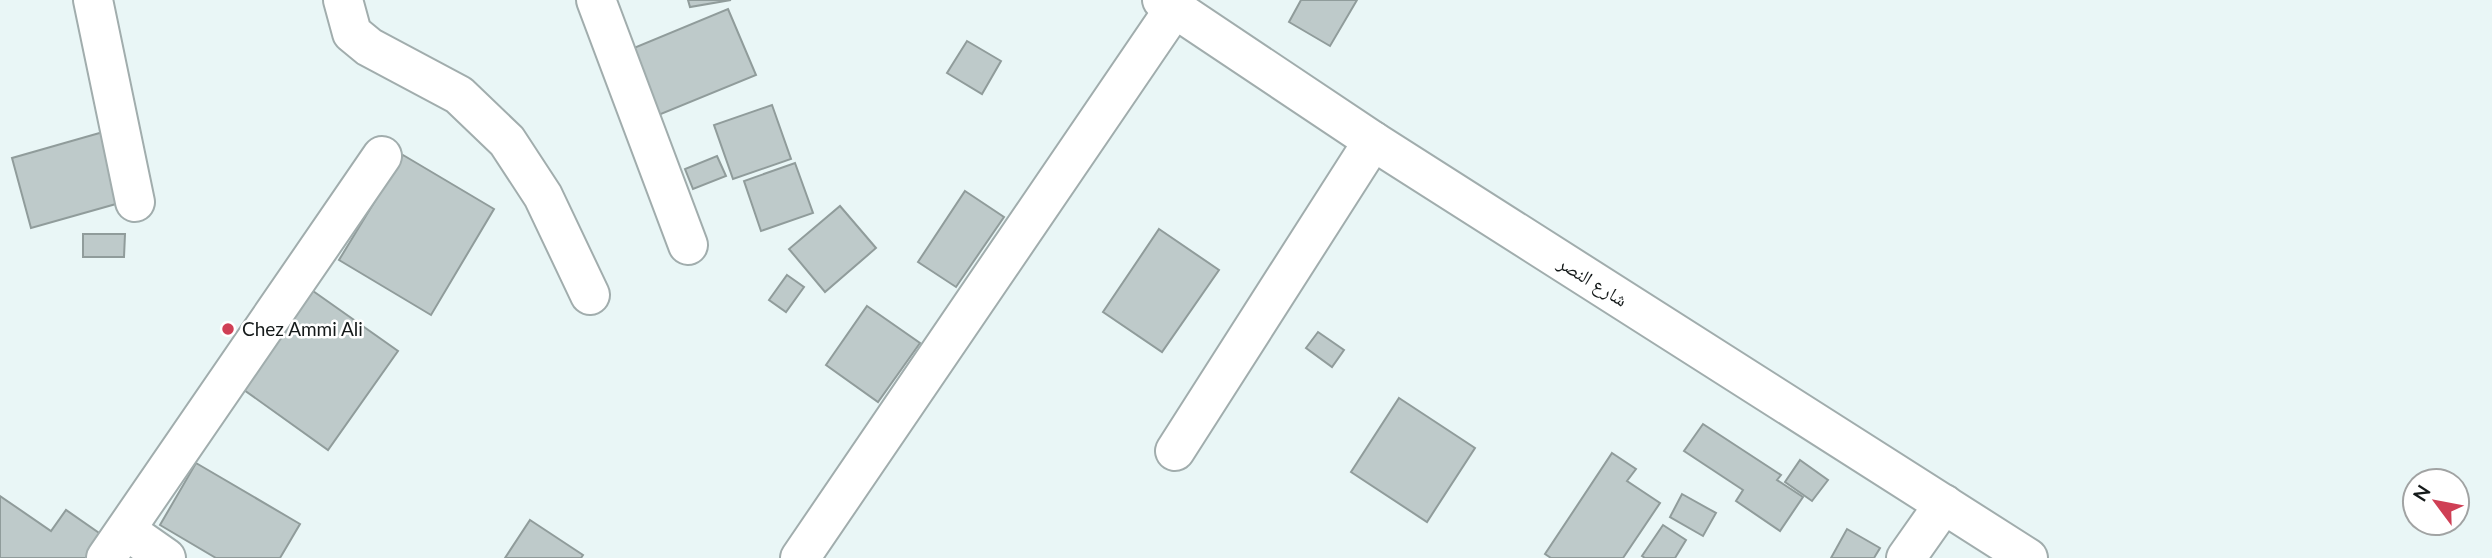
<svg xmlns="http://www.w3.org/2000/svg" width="2492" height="558" viewBox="0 0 2492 558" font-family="Lato,'Noto Naskh Arabic',sans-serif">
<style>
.building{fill:#becaca;stroke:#909c9b;stroke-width:2}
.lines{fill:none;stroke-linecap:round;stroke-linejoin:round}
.minor-casing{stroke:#a1adad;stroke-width:42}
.major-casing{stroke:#a1adad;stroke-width:42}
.minor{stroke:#fff;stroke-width:38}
.major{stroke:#fff;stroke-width:38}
.poi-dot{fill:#cf3f55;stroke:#fff;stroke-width:2.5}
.labels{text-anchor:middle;stroke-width:5;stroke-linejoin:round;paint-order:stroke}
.street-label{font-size:19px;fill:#151a1a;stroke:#fff}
.poi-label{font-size:19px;fill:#151a1a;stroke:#fff;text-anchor:start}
</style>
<rect width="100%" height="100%" fill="#e9f6f6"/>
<g class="building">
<path d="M688,0H731L690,7Z"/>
<path d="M1301,0H1357L1330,46L1289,22Z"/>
<path d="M728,9L756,75L656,116L629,50Z"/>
<path d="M967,41L1001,61L982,94L947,73Z"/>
<path d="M772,105L791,159L733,179L714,125Z"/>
<path d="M103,132L123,202L31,228L12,158Z"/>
<path d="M403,155L494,209L431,315L339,260Z"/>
<path d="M717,156L726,176L693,189L685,169Z"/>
<path d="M795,163L813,213L761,231L744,181Z"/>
<path d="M965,191L1004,217L956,287L918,262Z"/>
<path d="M840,206L876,248L825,292L789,249Z"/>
<path d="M1159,229L1219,270L1162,352L1103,312Z"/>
<path d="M83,234H125L124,257H83Z"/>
<path d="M787,275L804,287L786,312L769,300Z"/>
<path d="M313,291L398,351L328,450L244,390Z"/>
<path d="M867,306L920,343L878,402L826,365Z"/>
<path d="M1318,332L1344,350L1332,367L1306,348Z"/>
<path d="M1399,398L1475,448L1427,522L1351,472Z"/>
<path d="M1703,424L1781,475L1777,480L1803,497L1780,531L1736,501L1743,490L1684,451Z"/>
<path d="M1612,453L1636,469L1627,481L1660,503L1623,558H1551L1545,554Z"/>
<path d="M1800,460L1828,480L1812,501L1785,482Z"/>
<path d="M196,463L300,524L280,558H216L160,525Z"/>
<path d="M1682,494L1716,513L1703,536L1670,517Z"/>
<path d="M0,496L51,531L66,510L102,535L86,558H0Z"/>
<path d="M530,520L583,555L581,558H505Z"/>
<path d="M1663,525L1686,540L1675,558H1645L1642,556Z"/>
<path d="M1847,529L1880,548L1874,558H1831Z"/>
</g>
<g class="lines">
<g class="minor-casing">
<g id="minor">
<path d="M93,0L135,202"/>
<path d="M343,0L352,33L369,47L459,95L507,141L543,196L590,295"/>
<path d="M596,0L688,245"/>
<path d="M1175,451L1373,141"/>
<path d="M126,530L166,558"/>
<path d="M106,558L382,156"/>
<path d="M1906,558L1944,504"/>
</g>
</g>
<g class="major-casing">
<g id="major">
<path d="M1162,0L1373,141L2028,558"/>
<path d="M800,558L1174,9"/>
</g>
</g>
<use href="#minor" class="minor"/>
<use href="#major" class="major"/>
</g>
<circle class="poi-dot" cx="228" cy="329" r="7"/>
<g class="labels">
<g class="street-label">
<text transform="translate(1593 281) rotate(32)" y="7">شارع النصر</text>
</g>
<g class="poi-label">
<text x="242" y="336">Chez Ammi Ali</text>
</g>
</g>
<g transform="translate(2436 502) rotate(302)"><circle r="33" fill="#ffffff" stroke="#a1a3a3" stroke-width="2"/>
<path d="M0-5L12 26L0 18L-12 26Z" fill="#cf3f55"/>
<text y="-10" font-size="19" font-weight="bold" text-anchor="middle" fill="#151a1a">N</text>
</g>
</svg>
